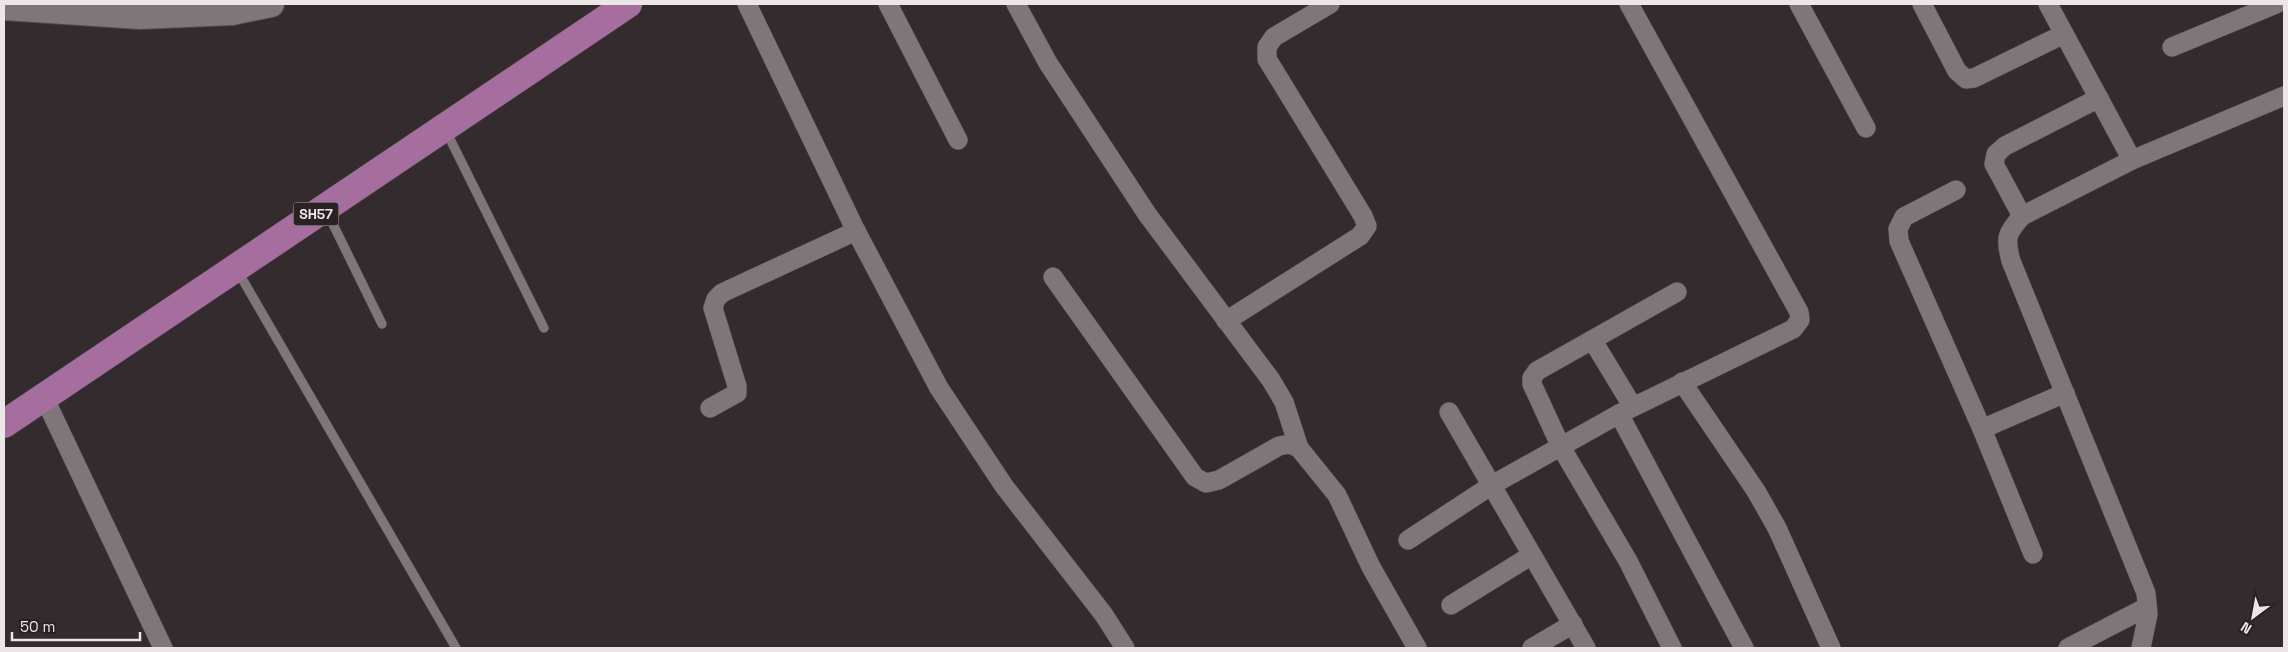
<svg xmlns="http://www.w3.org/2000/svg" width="2288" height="652" viewBox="0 0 2288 652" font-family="'Space Grotesk',sans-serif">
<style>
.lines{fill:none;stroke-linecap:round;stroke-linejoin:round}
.lane-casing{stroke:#514a4d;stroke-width:10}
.street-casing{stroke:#514a4d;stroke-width:20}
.secondary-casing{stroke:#514a4d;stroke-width:28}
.primary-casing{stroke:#514a4d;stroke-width:29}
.lane{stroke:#7f767a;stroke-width:9}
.street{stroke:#7f767a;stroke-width:19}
.secondary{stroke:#7f767a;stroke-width:26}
.primary{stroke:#a56e9e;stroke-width:28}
.labels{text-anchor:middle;stroke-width:5;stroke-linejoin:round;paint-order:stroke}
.shield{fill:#292124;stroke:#b2abae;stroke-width:1}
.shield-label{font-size:14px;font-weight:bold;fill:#ece6e9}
</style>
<rect width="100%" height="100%" fill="#332b2e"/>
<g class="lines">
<g class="lane-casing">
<g id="lane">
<path d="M445,129L544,328"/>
<path d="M326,210L382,324"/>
<path d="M237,270L456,648"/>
</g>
</g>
<g class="street-casing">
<g id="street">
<path d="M747,4L856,231L939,388L1004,486L1104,615L1125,648"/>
<path d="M888,4L958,140"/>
<path d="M1016,4L1048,63L1147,214L1271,380L1284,402L1299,448"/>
<path d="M1799,4L1866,128"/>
<path d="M1922,4L1957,71L1966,79L1974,78L2064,34"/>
<path d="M2048,4L2132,160"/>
<path d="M2172,47L2276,4"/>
<path d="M1956,190L1904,217L1898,229L1899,241L1982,429L2033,554"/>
<path d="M2022,216L1994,164L1996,154L2005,146L2099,98"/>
<path d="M1053,277L1195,477L1206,483L1219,480L1279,446L1289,444L1299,448L1337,495L1371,567L1417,648"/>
<path d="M1226,321L1360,236L1367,226L1363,216L1267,59V47L1274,37L1330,4"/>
<path d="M1593,341L1633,407"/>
<path d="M1682,382L1756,491L1777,528L1831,648"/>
<path d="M44,397L163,648"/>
<path d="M710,408L737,393V386L713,308L716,299L722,293L856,231"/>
<path d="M1449,412L1586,648"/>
<path d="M1619,414L1744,648"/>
<path d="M1982,429L2065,393"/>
<path d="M1408,540L1492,485L1619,414L1793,329L1800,320L1799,312L1629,4"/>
<path d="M1451,605L1532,555"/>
<path d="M1532,648L1573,624"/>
<path d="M1672,648L1628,561L1561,447L1532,384V378L1537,371L1677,292"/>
<path d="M2068,648L2147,607"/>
<path d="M2141,648L2148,614L2146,593L2011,261C2005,238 2006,234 2022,216L2132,160L2284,96"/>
</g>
</g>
<g class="secondary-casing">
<path id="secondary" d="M4,7L140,16L232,12L271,4"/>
</g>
<g class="primary-casing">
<path id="primary" d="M4,424L628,4"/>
</g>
<use href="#lane" class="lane"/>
<use href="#street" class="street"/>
<use href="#secondary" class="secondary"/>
<use href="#primary" class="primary"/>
</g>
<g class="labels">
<rect class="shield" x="293.5" y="202.5" width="45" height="23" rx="4"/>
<g class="shield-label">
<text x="316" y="219">SH57</text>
</g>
</g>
<rect width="2288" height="652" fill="none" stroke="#ece6e9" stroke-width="10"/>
<g transform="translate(2253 617) rotate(212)" stroke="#292124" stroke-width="4" paint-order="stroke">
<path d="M0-4L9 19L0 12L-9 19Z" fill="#ece6e9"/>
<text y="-8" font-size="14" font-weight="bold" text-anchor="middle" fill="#ece6e9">N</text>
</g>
<path d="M12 632v8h128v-8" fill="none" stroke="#ece6e9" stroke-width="2.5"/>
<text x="20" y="632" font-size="15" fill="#ece6e9" stroke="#292124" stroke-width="4" paint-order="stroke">50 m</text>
</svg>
